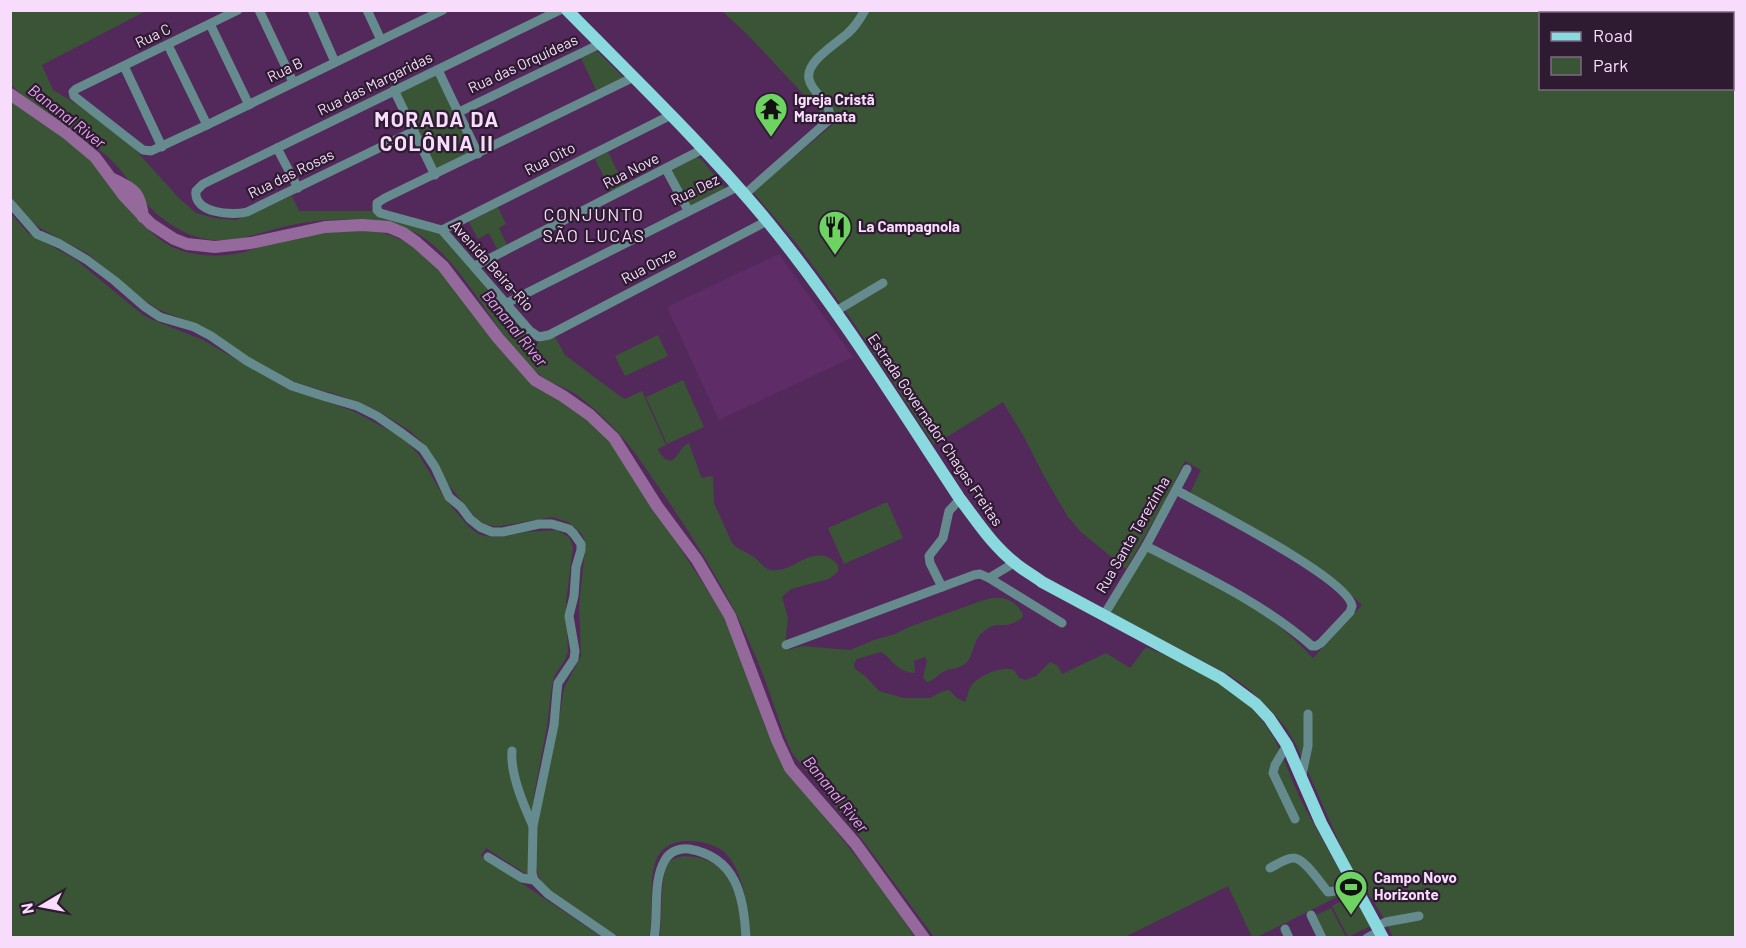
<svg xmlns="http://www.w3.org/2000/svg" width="1746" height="948" viewBox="0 0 1746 948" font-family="Barlow,sans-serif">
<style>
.built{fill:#5e2d67}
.green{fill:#3a5536;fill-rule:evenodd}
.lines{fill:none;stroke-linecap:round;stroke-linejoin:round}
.river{stroke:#95699c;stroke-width:12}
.minor{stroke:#668b8e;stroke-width:9}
.major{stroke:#8ad9df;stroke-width:12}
.labels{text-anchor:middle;stroke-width:4.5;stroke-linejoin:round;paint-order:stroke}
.street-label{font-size:15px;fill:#f7ddfb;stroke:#2e1b32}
.poi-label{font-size:15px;font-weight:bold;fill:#f7ddfb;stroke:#2e1b32;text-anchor:start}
.water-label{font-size:16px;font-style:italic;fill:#e3a4ee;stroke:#2e1b32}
.quarter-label{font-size:18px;letter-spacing:1.5px;fill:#f7ddfb;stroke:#2e1b32}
.district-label{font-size:21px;font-weight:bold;letter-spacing:1.5px;fill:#f7ddfb;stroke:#2e1b32}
</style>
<rect width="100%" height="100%" fill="#53285b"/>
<path class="built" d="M779,254L853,357L719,420L667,307Z"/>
<g class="green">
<path d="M10,11H146L42,65L53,90L80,106L128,142L179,198L196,213L214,218L236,220L292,196L299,211H373L438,231L536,344L554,335L565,355L621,397L625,399L642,391L666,445L658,449C661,455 665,462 672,460C680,455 680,447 689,443L701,477L703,478L710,476L713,477L714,503L732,543C738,550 745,551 752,556C760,560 762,568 771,570C795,574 814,539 838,565V572L829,579L791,589L782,597L788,618L785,646L787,650L803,646L850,650L874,640L895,634L909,627L978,602C997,595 1012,595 1023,614L1022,618C1017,621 1011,625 1004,625C997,625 993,624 987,629C970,640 976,655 965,664C959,669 950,668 943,672C937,675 934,681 927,682L923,677L927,661L925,657L914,661L915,672L913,673C894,670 893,659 881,652L857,659L854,664L855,669L865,676L879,691L904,698H930L943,691L949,690L957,698L965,702C967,697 968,692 970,688C976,676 1001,666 1014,670L1019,678L1025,680L1036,676L1050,662L1058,666L1062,674L1106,653L1130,668L1146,647C1178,661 1217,677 1243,700C1280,732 1283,765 1304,806C1319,834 1335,862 1351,890L1257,937H1252L1228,886L1125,937H934L864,842L792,753C777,720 769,685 754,653C731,597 699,547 665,496C651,477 638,455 622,437C609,422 593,407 577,395C568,389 556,385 547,380C536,373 526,362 518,353C489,320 451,246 411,231C371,216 324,217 283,227C262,232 240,241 217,240C198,240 181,232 166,221C142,205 130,177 109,158C91,142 70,128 50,115C36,105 22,98 11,84Z"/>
<path d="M722,11H1735V937H1393L1382,915L1348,862L1297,747L1287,729L1274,714L1250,690L1231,676L1110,612L1147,551C1190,573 1237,594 1276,623C1289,634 1301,646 1313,658L1362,605C1311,554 1252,527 1190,493L1201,470L1185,461L1164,503L1126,569L1081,532L1068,517L1044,476L1024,437L1003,402L934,445C893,382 853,319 808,259C791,235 771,214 753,192L832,125L748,35ZM1540,14H1732V88H1540Z"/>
<path d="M597,51L624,78L596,90L581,58Z"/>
<path d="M436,75L475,152L437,170L399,93Z"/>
<path d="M10,100C38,120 69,135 92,160C101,170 108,182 115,192C132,214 155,242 182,251C206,258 231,257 254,249C265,245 275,241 286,238C319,230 366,224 397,238C440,257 463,299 490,334C499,346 509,358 518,369C530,383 544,389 559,399C578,412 600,427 615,445C632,467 644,494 660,517C675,541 691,564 706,588C712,597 719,606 724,616C747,666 758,720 785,768L880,886L915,937H750C748,912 745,875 727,855C719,845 701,841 689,841C677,840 664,845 658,856C647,876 655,914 649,937H618L549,889L542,882L538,875L536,866L537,832L539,815L559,719L564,688L581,656L579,605L585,549L584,538L581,533L568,522L552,517L501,526H493L485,524L477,519L450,487L423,443L410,431L380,412L361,403L342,396L297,383L258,364L201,326L157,309L137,295L88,254L40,228L31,221L11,197Z"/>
<path d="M608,152L624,185L611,191L595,159Z"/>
<path d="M697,157L702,160L725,188L689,206L670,171Z"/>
<path d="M498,207L506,224L499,228L507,245L497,249L489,233L478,239L469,222Z"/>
<path d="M11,214L28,233L75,259L143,315L153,320L203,340L286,388L353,411L396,434L409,444L419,455L446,500L468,526L478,534L490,537H502L526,532L557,530L569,537L573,547L566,602L568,652L565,660L555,675L552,685L547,727L534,795L529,876L486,848L481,856L602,937H11Z"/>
<path d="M658,335L668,356L625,376L615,356Z"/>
<path d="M683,380L704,427L667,444L646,397Z"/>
<path d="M887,502L903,538L844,564L828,528Z"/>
<path d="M684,856C734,857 737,898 744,937L659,938C663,921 659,871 670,861C674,858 679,857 684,856Z"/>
<path d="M1354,894L1371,926L1348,937L1332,906Z"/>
<path d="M1331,908L1346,937H1327L1316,915Z"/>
</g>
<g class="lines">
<g class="river">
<path d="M10,94L65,132L95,157L124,196L140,213L151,224L174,239L187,244L215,247L251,243L325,227L362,225L389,227L403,233L416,242L443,266L498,338L535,380L563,396L590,415L614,438L657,506L697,560L730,616L777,740L790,768L855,843L924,938"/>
<path d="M113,179C134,190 140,191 143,217"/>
</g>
<g class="minor">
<path d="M238,10L76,89L73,92L74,96L143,150L151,151L207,125L443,10"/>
<path d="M259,10L293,82"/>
<path d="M312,10L335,62"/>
<path d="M367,10L381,40"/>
<path d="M210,24L249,105"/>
<path d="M168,45L207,125"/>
<path d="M124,66L162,147"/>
<path d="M438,70L478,154"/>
<path d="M634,77L385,198L377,203V210L380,213L442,230L530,331L539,337L549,335L767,221"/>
<path d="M394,90L435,175"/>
<path d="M459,112L600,44"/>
<path d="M414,131L247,212C232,216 193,213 196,191L203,184L560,10"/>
<path d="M277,148L298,188"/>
<path d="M666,169L688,210"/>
<path d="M744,195L829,120C833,101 812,95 809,79C805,62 836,44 848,33C855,27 860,19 865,10"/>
<path d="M10,203L37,234L60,244L87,260L115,281L145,307L160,317L194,327L211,336L247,361L292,386L326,397L357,406L377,416L403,434L423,449L435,467L449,497L461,507L470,519L480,527L492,532H503L539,524H552L569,529L574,534L581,544V550L576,567L574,596L569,616L575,651L574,659L558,683L557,691L554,725L533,826L532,873L534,880L548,894L612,938"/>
<path d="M442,230L671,115"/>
<path d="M475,266L703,149"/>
<path d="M507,303L737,187"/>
<path d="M836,311L883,283"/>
<path d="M1146,546C1204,576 1263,603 1312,646H1316L1321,643L1350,612L1352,606C1348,578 1206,507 1176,490"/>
<path d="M989,578L1014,563"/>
<path d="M942,587L930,563L929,556L943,538L949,511L960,499"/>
<path d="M1104,615L1146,546L1187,469"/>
<path d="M786,645L974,575L980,574L989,578L1062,623"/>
<path d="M1287,745L1275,765L1273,773L1295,819"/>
<path d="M512,751C510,774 524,806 533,826"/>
<path d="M1301,779L1308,746V714"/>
<path d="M488,857L522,878L534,880"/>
<path d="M1270,868C1276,865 1286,858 1293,858C1304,857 1321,884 1328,892C1339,891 1344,887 1350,878"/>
<path d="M1311,915L1322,938"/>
<path d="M1377,926L1386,922L1419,916"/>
<path d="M1285,929L1289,938"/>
<path d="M654,938C659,913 652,882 665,860C670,851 680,848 689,849C736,857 744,896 746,938"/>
<path d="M1367,938L1380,931"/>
</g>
<path class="major" d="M567,10C635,79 706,147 768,222C839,309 898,405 960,499C977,521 992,545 1015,563C1023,570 1033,575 1042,582L1221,678L1256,704L1269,718L1287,745L1321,823L1383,938"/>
</g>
<defs>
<g id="temple-pin" transform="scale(1.725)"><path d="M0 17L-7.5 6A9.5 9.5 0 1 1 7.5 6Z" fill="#6dd361" stroke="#2e1b32"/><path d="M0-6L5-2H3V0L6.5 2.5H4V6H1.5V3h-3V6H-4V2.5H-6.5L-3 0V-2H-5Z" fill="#111"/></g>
<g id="restaurant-pin" transform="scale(1.725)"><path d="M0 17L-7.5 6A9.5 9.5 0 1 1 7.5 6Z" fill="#6dd361" stroke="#2e1b32"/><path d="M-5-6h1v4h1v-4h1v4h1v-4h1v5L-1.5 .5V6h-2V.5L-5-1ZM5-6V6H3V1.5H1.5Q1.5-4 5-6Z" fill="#111"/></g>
<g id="stadium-pin" transform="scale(1.725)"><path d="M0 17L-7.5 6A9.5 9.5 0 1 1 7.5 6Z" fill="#6dd361" stroke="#2e1b32"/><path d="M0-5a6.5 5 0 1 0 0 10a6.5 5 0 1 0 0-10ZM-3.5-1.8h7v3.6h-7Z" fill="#111"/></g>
</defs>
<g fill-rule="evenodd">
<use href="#temple-pin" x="771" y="109"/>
<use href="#restaurant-pin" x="835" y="227"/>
<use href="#stadium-pin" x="1351" y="887"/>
</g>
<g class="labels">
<g class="street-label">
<text transform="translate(153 36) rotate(-26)" y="5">Rua C</text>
<text transform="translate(523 64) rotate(-25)" y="5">Rua das Orquídeas</text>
<text transform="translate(285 70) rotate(-26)" y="5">Rua B</text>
<text transform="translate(375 84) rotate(-26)" y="5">Rua das Margaridas</text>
<text transform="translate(550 159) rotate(-27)" y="5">Rua Oito</text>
<text transform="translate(631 171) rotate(-27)" y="5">Rua Nove</text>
<text transform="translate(291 174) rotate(-26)" y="5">Rua das Rosas</text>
<text transform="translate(695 190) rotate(-26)" y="5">Rua Dez</text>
<text transform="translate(492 266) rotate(48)" y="5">Avenida Beira-Rio</text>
<text transform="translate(649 266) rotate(-28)" y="5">Rua Onze</text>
<text transform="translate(935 430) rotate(56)" y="5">Estrada Governador Chagas Freitas</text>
<text transform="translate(1133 535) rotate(-60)" y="5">Rua Santa Terezinha</text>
</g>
<g class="poi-label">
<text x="794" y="105">Igreja Cristã<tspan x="794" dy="17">Maranata</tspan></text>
<text x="858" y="232">La Campagnola</text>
<text x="1374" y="883">Campo Novo<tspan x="1374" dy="17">Horizonte</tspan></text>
</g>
<g class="water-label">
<text transform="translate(67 116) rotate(38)" y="6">Bananal River</text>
<text transform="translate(515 328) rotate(51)" y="6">Bananal River</text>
<text transform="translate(836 794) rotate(51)" y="6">Bananal River</text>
</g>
<g class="quarter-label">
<text x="594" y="221">CONJUNTO<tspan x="594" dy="21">SÃO LUCAS</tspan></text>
</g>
<g class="district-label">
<text x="437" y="127">MORADA DA<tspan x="437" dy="24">COLÔNIA II</tspan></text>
</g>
</g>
<rect width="1746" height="948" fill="none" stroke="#f7ddfb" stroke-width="24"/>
<rect x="1539" y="12" width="195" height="78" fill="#2e1b32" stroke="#7e6982" stroke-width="1.5"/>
<rect x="1551" y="32" width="30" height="9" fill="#8ad9df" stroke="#7e6982" stroke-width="1.5"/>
<text x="1593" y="42" font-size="18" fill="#f7ddfb">Road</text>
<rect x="1551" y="57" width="30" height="18" fill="#3a5536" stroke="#7e6982" stroke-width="1.5"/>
<text x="1593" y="72" font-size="18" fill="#f7ddfb">Park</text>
<g transform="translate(42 906) rotate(260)" stroke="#2e1b32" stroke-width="4.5" paint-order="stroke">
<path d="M0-4.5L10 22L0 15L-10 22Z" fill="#f7ddfb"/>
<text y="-9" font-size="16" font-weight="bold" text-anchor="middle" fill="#f7ddfb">N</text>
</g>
</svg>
